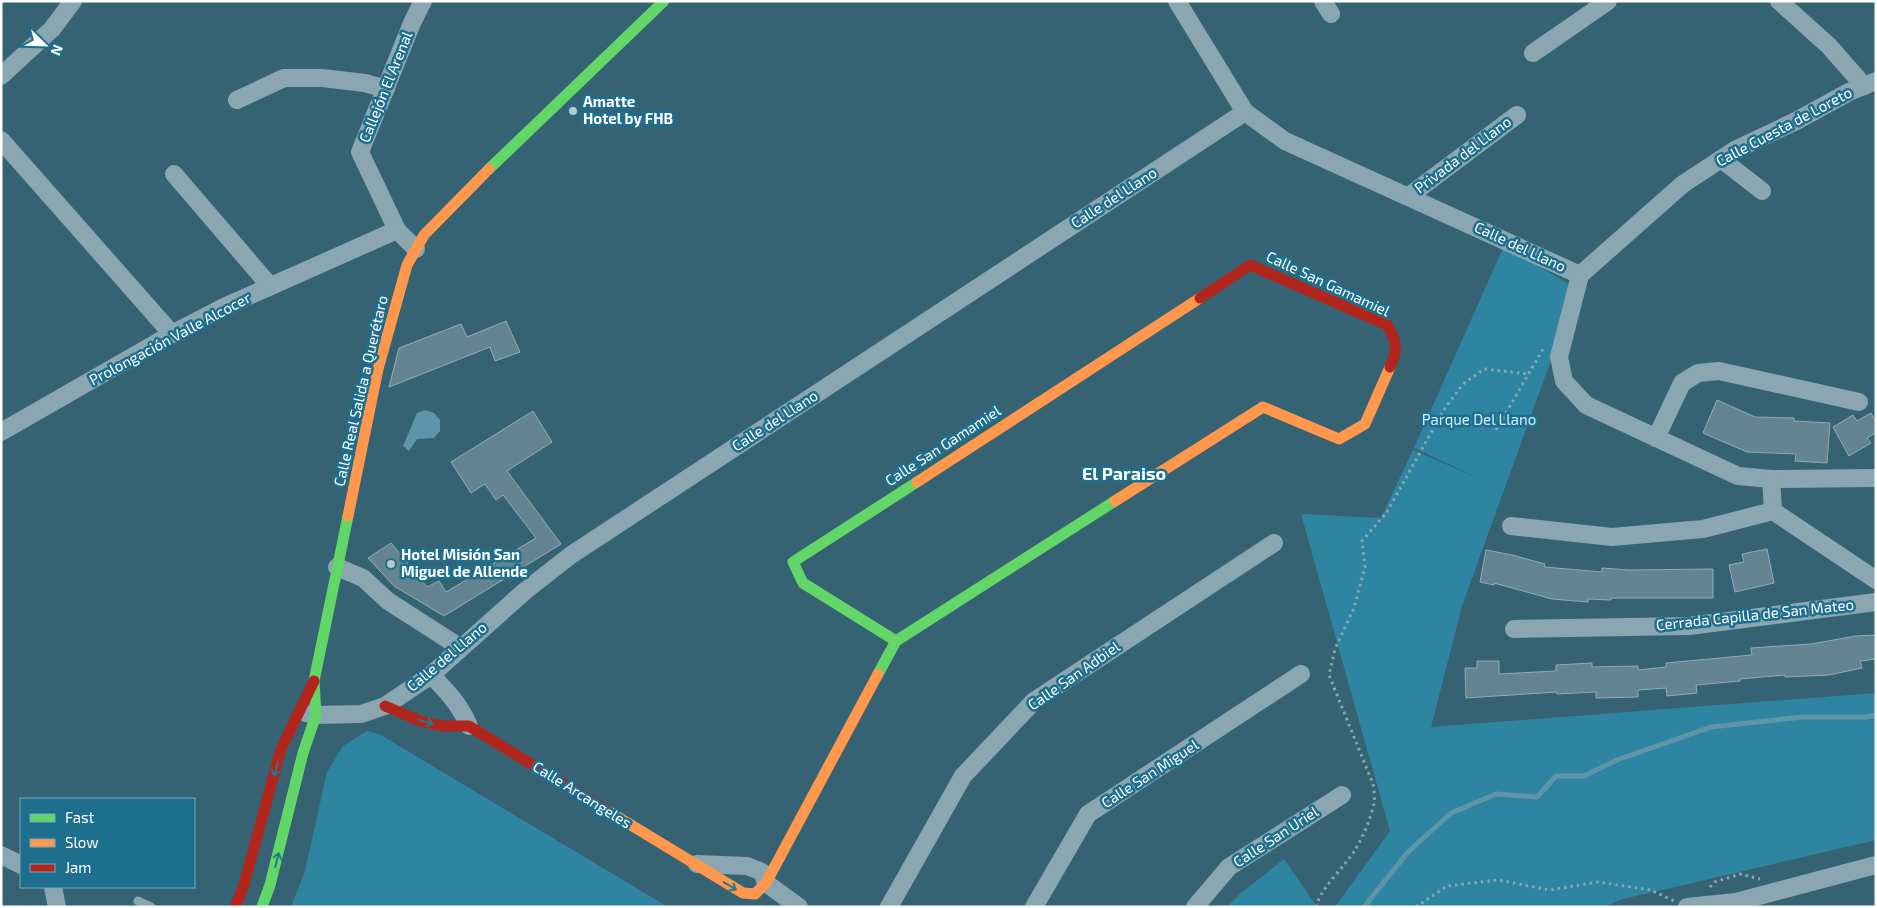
<svg xmlns="http://www.w3.org/2000/svg" width="1877" height="908" viewBox="0 0 1877 908" font-family="'Exo 2',sans-serif">
<style>
.green{fill:#2e85a2}
.water{fill:#5f95a9}
.lines{fill:none;stroke-linecap:round;stroke-linejoin:round}
.stream{stroke:#5f95a9;stroke-width:5}
.building{fill:#638490;stroke:#92acb6}
.path{stroke:#8aa6b0;stroke-width:3;stroke-dasharray:2.5 4;stroke-linecap:butt}
.lane{stroke:#8aa6b0;stroke-width:9}
.street{stroke:#8aa6b0;stroke-width:18}
.fast{stroke:#63d668;stroke-width:11}
.slow{stroke:#ff974d;stroke-width:11}
.jam{stroke:#b3261e;stroke-width:11}
.oneway{stroke:#247989}
.poi-dot{fill:#b9c8ce;stroke:#1d6f8d;stroke-width:2}
.labels{text-anchor:middle;stroke-width:5;stroke-linejoin:round;paint-order:stroke}
.street-label{font-size:15px;fill:#fff;stroke:#1d6f8d}
.poi-label{font-size:15px;font-weight:bold;fill:#fff;stroke:#1d6f8d;text-anchor:start}
.park-label{font-size:15px;fill:#d0eff9;stroke:#1d6f8d}
.quarter-label{font-size:18px;font-weight:bold;fill:#fff;stroke:#1d6f8d}
</style>
<rect width="100%" height="100%" fill="#366374"/>
<g class="green">
<path d="M1504,246L1572,286L1555,349L1462,606L1431,727L1876,693V840L1623,899L1604,907H1335L1390,831L1301,514L1381,518L1413,450L1483,480L1414,448Z"/>
<path d="M367,731L379,734L668,907H291L305,871L327,772L343,746Z"/>
<path d="M1284,859L1317,907H1227L1240,894Z"/>
</g>
<path class="water" d="M425,410L434,413L440,420V431L434,438L417,439L409,451L403,446L417,413Z"/>
<g class="lines">
<path class="stream" d="M1364,907L1408,852L1451,813L1496,794L1537,797L1556,776H1584L1617,760L1711,727L1802,717H1867L1876,715"/>
</g>
<g class="building">
<path d="M506,321L520,352L495,361L490,347L389,387L399,348L461,324L467,337Z"/>
<path d="M1717,400L1755,417L1794,418V421L1830,423L1827,463L1795,461L1796,454L1747,452L1703,433Z"/>
<path d="M533,411L552,442L507,471L561,544L444,616L394,586L368,558L391,543L427,587L439,581L446,592L536,538L503,495L496,500L485,484L471,493L451,462Z"/>
<path d="M1871,413L1876,422V433L1867,438L1871,443L1849,456L1833,427L1853,415L1857,421Z"/>
<path d="M1767,549L1774,583L1735,592L1729,565L1744,562L1742,554Z"/>
<path d="M1486,550L1512,555L1545,564L1544,567L1602,572V568L1629,570L1713,569V598H1611V600L1588,599V602L1552,599L1494,583V585L1480,582Z"/>
<path d="M1876,635V659L1860,661L1862,668L1829,675L1785,677V675L1740,679V681L1696,685L1697,693L1667,696L1666,688L1638,690V697L1596,698V692L1557,694V692L1466,698L1465,668H1477V661H1499V674L1556,671V665L1592,663V667L1638,666V670L1666,667V663L1752,655L1751,648L1811,644L1856,636Z"/>
</g>
<g class="lines">
<g class="path">
<path d="M1496,430L1543,349"/>
<path d="M1710,887L1715,882L1740,874L1760,879"/>
<path d="M1317,907C1316,893 1347,864 1355,850C1363,837 1371,818 1374,803C1375,797 1374,790 1373,784L1329,675L1335,649L1354,608L1365,567L1362,541L1387,512L1443,411L1463,384L1484,369L1527,374"/>
<path d="M1416,907L1447,886L1499,880L1550,890L1598,882L1651,890L1674,901"/>
</g>
<path class="lane" d="M138,901L151,907"/>
<g class="street">
<path d="M1177,1L1245,112L1285,141L1580,275"/>
<path d="M1323,1L1331,14"/>
<path d="M1779,1L1829,46L1864,86"/>
<path d="M1533,53L1608,1"/>
<path d="M1,76L52,29L73,1"/>
<path d="M237,100L284,78H322L365,83L386,89"/>
<path d="M1,140L172,334"/>
<path d="M1721,159L1762,191"/>
<path d="M174,174L270,286"/>
<path d="M1409,196L1517,115"/>
<path d="M416,249L397,230L360,152L412,23L423,1"/>
<path d="M1580,275L1559,357L1564,381L1586,405L1738,476L1771,479L1876,478"/>
<path d="M1580,275L1683,184L1735,150L1796,121L1849,92L1876,81"/>
<path d="M1,432L172,334L224,307L397,230"/>
<path d="M1656,438L1682,383L1698,373L1719,371L1859,402"/>
<path d="M1771,479L1773,511L1876,580"/>
<path d="M1511,526L1612,537L1703,529L1773,511"/>
<path d="M337,567L363,578L388,601L461,648"/>
<path d="M1514,629L1689,626L1876,602"/>
<path d="M431,675C447,691 460,705 469,726"/>
<path d="M305,713L316,715L361,714L385,706L431,675L525,591L571,555L1245,112"/>
<path d="M1,855L21,865"/>
<path d="M697,864L747,866L762,872L766,883L799,907"/>
<path d="M53,887L57,907"/>
<path d="M889,907L963,776L1034,701L1274,543"/>
<path d="M1034,907L1088,814L1301,674"/>
<path d="M1195,907L1229,867L1342,795"/>
<path d="M1687,907L1736,902L1876,865"/>
</g>
<g class="fast">
<path d="M489,169L664,1"/>
<path d="M896,641L803,583L793,562L917,482"/>
<path d="M878,674L896,641L1115,501"/>
<path d="M262,907L270,885L303,753L316,715L314,681L348,516"/>
</g>
<g class="slow">
<path d="M917,482L1200,298"/>
<path d="M1115,501L1263,407L1339,439L1365,424L1390,367"/>
<path d="M348,516L378,369L407,265L424,235L489,169"/>
<path d="M608,811L743,893L755,894L766,883L878,674"/>
</g>
<g class="jam">
<path d="M1200,298L1250,265L1387,325C1397,341 1398,350 1390,367"/>
<path d="M385,706L420,721L442,726H469L608,811"/>
<path d="M235,907L243,888L281,749L314,681"/>
</g>
</g>
<defs><path id="oneway-shaft" d="M-6 0H5M1.5-3L5.5 0L1.5 3" fill="none" stroke-width="1.6" stroke-linecap="round" stroke-linejoin="round" transform="scale(1.25)"/></defs>
<g class="oneway">
<use href="#oneway-shaft" transform="translate(426 722) rotate(15)"/>
<use href="#oneway-shaft" transform="translate(276 769) rotate(105)"/>
<use href="#oneway-shaft" transform="translate(277 860) rotate(-76)"/>
<use href="#oneway-shaft" transform="translate(730 886) rotate(31)"/>
</g>
<g class="poi-dot">
<circle cx="573" cy="111" r="5"/>
<circle cx="391" cy="564" r="5"/>
</g>
<g class="labels">
<g class="street-label">
<text transform="translate(386 87) rotate(-68)" y="5">Callejón El Arenal</text>
<text transform="translate(1784 127) rotate(-28)" y="5">Calle Cuesta de Loreto</text>
<text transform="translate(1463 155) rotate(-37)" y="5">Privada del Llano</text>
<text transform="translate(1114 198) rotate(-33)" y="5">Calle del Llano</text>
<text transform="translate(1520 247) rotate(25)" y="5">Calle del Llano</text>
<text transform="translate(1328 284) rotate(25)" y="5">Calle San Gamamiel</text>
<text transform="translate(170 339) rotate(-28)" y="5">Prolongación Valle Alcocer</text>
<text transform="translate(361 391) rotate(-77)" y="5">Calle Real Salida a Querétaro</text>
<text transform="translate(775 421) rotate(-33)" y="5">Calle del Llano</text>
<text transform="translate(943 446) rotate(-33)" y="5">Calle San Gamamiel</text>
<text transform="translate(1755 615) rotate(-6)" y="5">Cerrada Capilla de San Mateo</text>
<text transform="translate(447 657) rotate(-40)" y="5">Calle del Llano</text>
<text transform="translate(1074 676) rotate(-35)" y="5">Calle San Adbiel</text>
<text transform="translate(1150 774) rotate(-33)" y="5">Calle San Miguel</text>
<text transform="translate(582 795) rotate(32)" y="5">Calle Arcangeles</text>
<text transform="translate(1276 837) rotate(-33)" y="5">Calle San Uriel</text>
</g>
<g class="poi-label">
<text x="583" y="107">Amatte<tspan x="583" dy="17">Hotel by FHB</tspan></text>
<text x="401" y="560">Hotel Misión San<tspan x="401" dy="17">Miguel de Allende</tspan></text>
</g>
<g class="park-label">
<text x="1479" y="425">Parque Del Llano</text>
</g>
<g class="quarter-label">
<text x="1124" y="480">El Paraiso</text>
</g>
</g>
<rect width="1877" height="908" fill="none" stroke="#ffffff" stroke-width="5"/>
<rect x="20" y="798" width="175" height="90" fill="#1d6f8d" stroke="#77a9bb"/>
<rect x="30" y="814" width="25" height="8" fill="#63d668" stroke="#77a9bb"/>
<text x="65" y="823" font-size="15" fill="#ffffff">Fast</text>
<rect x="30" y="839" width="25" height="8" fill="#ff974d" stroke="#77a9bb"/>
<text x="65" y="848" font-size="15" fill="#ffffff">Slow</text>
<rect x="30" y="864" width="25" height="8" fill="#b3261e" stroke="#77a9bb"/>
<text x="65" y="873" font-size="15" fill="#ffffff">Jam</text>
<g transform="translate(45 45) rotate(113)" stroke="#1d6f8d" stroke-width="4" paint-order="stroke">
<path d="M0-4L9 19L0 12L-9 19Z" fill="#ffffff"/>
<text y="-8" font-size="14" font-weight="bold" text-anchor="middle" fill="#ffffff">N</text>
</g>
</svg>
